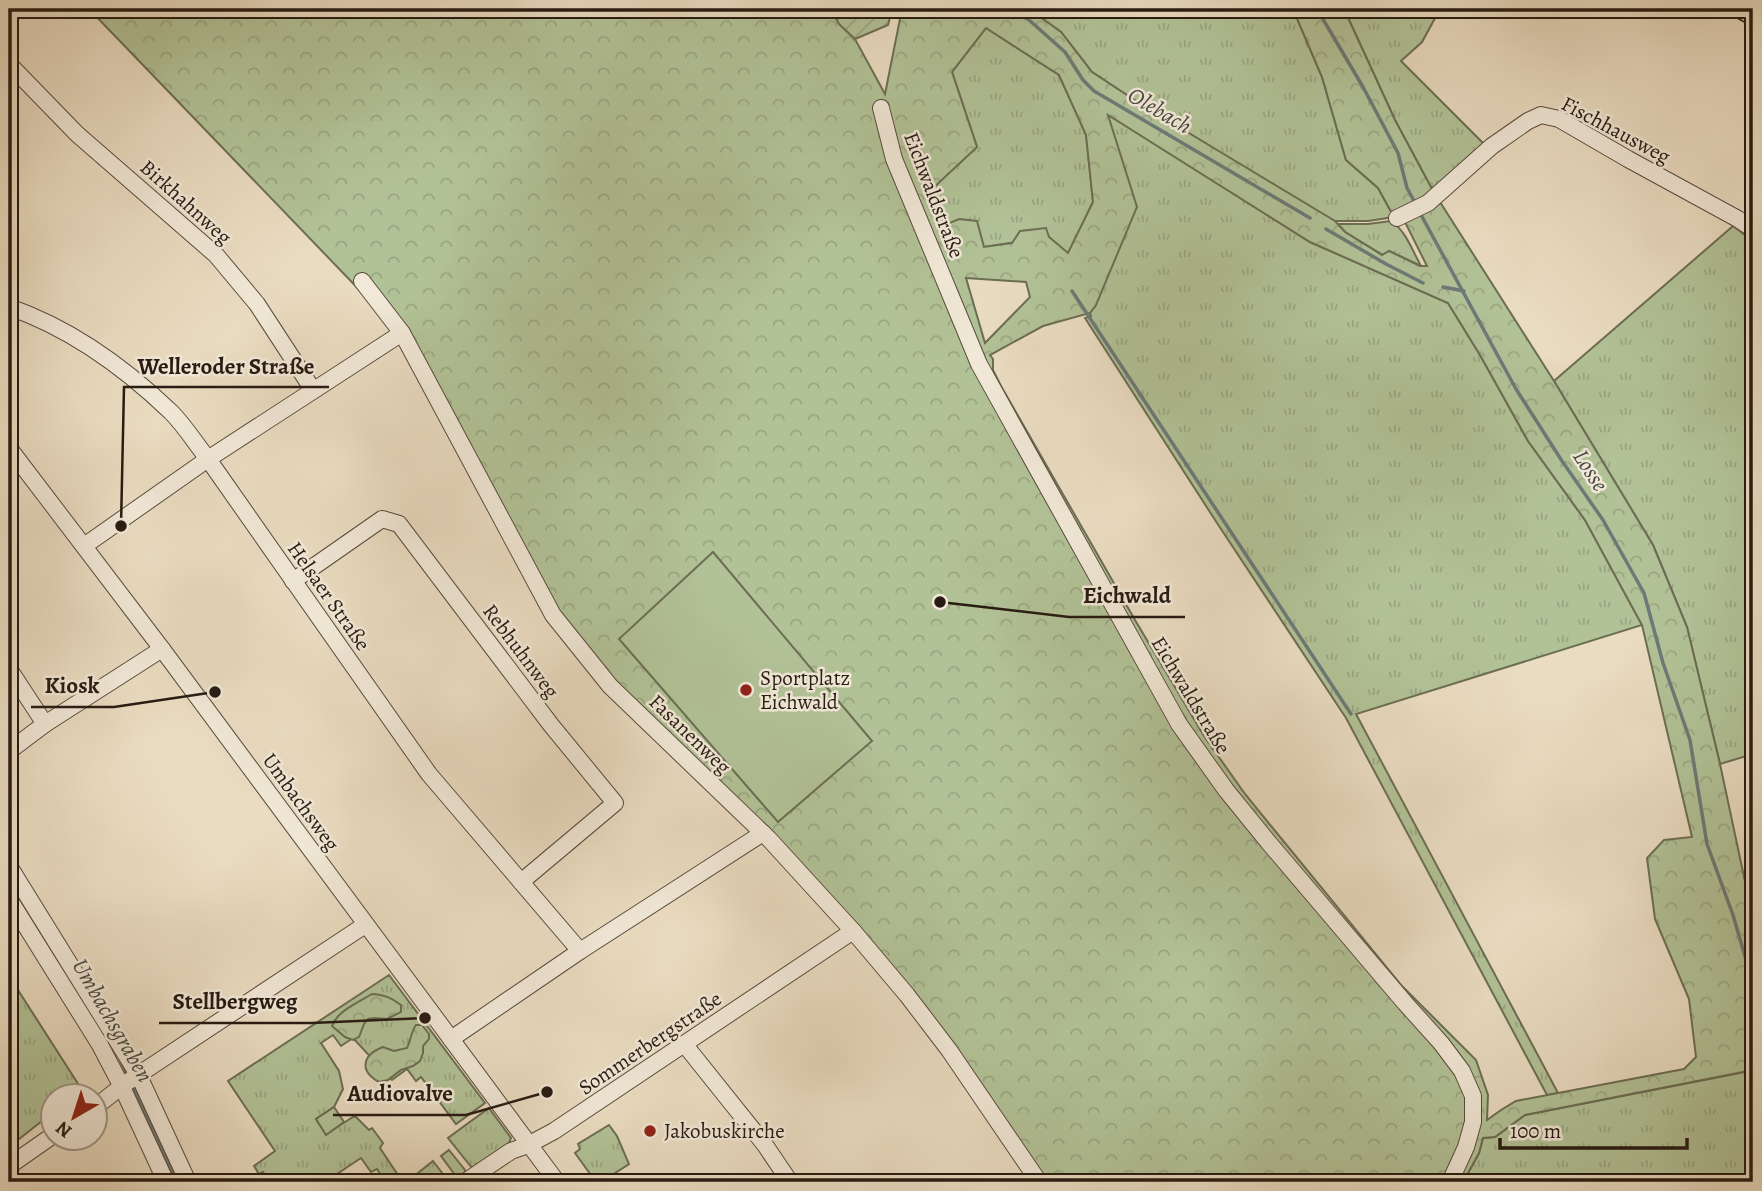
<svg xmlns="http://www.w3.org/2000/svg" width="1762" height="1191" viewBox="0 0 1762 1191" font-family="Alegreya,serif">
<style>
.grass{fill:url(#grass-tufts);stroke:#6c6e54;stroke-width:2}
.forest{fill:url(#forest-crowns);stroke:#6c6e54;stroke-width:2;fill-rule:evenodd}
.garden{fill:url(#garden-furrows);stroke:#6c6e54;stroke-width:2}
.pitch{fill:#b2c297;stroke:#6c6e54;stroke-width:2}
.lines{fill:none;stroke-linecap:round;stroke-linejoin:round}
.stream{stroke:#6c7a77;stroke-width:3.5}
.minor-casing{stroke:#584b3e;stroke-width:18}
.major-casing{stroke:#271b12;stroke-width:22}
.minor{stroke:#f1e8d7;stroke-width:16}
.major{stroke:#eadcc1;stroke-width:19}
.poi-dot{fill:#8f2418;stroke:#f1e8d7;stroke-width:2.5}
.labels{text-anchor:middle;stroke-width:5;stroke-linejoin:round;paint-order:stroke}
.street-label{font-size:21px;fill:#271b12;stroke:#f1e8d7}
.poi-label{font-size:21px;fill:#271b12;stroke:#f1e8d7;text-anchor:start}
.water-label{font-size:23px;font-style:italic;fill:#4a4b44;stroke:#f1e8d7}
.leader{fill:none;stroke:#271b12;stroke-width:2.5}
.callout-dot{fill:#271b12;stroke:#f1e8d7;stroke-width:2.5}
.callout-label{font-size:23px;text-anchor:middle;font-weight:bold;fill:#271b12;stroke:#f1e8d7;stroke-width:5;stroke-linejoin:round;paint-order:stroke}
</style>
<defs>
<pattern id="grass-tufts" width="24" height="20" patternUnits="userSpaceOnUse" patternTransform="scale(1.75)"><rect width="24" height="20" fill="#b2c297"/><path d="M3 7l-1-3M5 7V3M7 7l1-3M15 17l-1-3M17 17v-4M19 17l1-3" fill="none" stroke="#99a681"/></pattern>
<pattern id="forest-crowns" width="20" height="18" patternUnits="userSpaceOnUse" patternTransform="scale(1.75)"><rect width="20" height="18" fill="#b2c297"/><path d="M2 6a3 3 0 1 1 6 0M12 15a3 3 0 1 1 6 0" fill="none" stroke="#99a681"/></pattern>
<pattern id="garden-furrows" width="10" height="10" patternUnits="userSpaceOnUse" patternTransform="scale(1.75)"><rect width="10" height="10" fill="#b2c297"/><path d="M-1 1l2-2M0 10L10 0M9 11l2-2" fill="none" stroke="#99a681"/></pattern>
</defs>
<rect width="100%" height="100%" fill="#eadcc1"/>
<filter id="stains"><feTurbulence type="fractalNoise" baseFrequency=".00286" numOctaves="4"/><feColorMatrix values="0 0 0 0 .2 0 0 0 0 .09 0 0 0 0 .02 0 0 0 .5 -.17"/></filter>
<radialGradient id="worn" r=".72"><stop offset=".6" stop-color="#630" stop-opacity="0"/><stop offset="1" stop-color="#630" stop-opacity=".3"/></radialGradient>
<g class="grass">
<path d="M1029,9H1293L1322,77L1346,160L1378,188L1394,217L1368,221H1335L1330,219L1139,103L1092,72L1061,32Z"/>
<path d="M1344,9H1440L1422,42L1401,61L1485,145L1433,191L1395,120Z"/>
<path d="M986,28L1059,75L1086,134L1093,202L1068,254L1049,237L984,247L945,225L930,190L977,147L952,72Z"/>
<path d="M1107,114L1310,242L1448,303L1480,355L1528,441L1585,520L1642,625L1356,714L1558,1093L1547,1095L1346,718L1217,523L1085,318L1091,316L1090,313L1096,305Z"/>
<path d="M1391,221C1406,231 1412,250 1421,266L1389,251L1383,255L1345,232L1338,224H1368Z"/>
<path d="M1733,226L1753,241V754L1720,764L1687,627L1653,545L1554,381Z"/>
<path d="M389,975L485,1103L456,1124L421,1077L416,1081L407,1069L392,1080L353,1038L341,1046L333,1035L321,1043L339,1071L343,1089L334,1107L316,1119L326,1134L353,1117H356L369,1130L372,1128L383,1143L380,1148L400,1178L395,1182H385L377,1169L371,1172L361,1158L337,1174L342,1182H270L263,1172L259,1174L254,1166L275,1151L228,1081Z"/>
<path d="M9,976L82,1090L73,1096H52V1113L9,1147Z"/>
<path d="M1745,1072L1753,1104V1182H1463L1479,1153L1483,1138L1495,1137L1525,1115Z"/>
<path d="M138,1084L185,1182H171L129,1089Z"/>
<path d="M489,1108L511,1138L509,1143L472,1168L448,1138Z"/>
<path d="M609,1125L617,1136L629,1164L601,1182H596L575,1153L580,1149L578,1144Z"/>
<path d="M449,1150L465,1170V1173L459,1177L455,1175L441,1156Z"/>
<path d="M433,1161L449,1182H424L418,1173Z"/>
</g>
<g class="forest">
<path d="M89,9H831L839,24L855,39L885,94L902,9H1029L1061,32L1092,72L1139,103L1335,221L1345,232L1382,255L1389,251L1420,266H1427L1405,222L1394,217L1378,188L1346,160L1322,77L1293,9H1344L1395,120L1433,191L1554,381L1653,545L1687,627L1720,764L1753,919V1070L1525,1115L1495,1137L1483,1138L1479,1153L1463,1182H1037L948,1055L858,942L551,617L397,329ZM986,28L1059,75L1086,135L1093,202L1068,253L1049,237L1046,228L1020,231L1012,243L984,247L977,221L959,219L945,225L930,191L977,147L952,72ZM1108,115L1310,242L1448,303L1480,355L1528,441L1585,520L1642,625L1692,837L1664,840L1647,858L1655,919L1689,999L1696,1057L1684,1069L1516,1101L1501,1110L1487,1120L1488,1095L1476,1060L1401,985L1245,794L1204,736L1135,620L1001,386L993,370V359L990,355L1043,326L1090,313L1096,305L1137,207ZM966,278L1026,282L1030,297L985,343Z"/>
<path d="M372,994C383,994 392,998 401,1005V1012L387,1019L374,1018L368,1019L364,1024L359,1037L353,1040L345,1037L332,1026C337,1011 359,1002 372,994Z"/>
<path d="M416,1025H422L429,1034V1039L423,1046V1053L420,1061L413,1066L401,1070L388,1080L379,1082C359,1071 362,1055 383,1047L394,1051L407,1048C411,1040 411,1032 416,1025Z"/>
</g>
<path class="garden" d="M831,9H892L888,25L855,39L839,24Z"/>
<g class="pitch">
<path d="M713,552L872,741L778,822L619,639Z"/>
<path d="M334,1107L344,1122L326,1135L316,1119Z"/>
</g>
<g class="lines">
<g class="stream">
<path d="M1010,9L1029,20L1065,52L1083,80L1094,91L1310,218"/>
<path d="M1317,9L1363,87L1398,153L1407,188L1415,203"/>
<path d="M1420,213L1516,389L1562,461L1603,520L1644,593L1663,663L1690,740L1707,844L1733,915L1753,984"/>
<path d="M1326,229L1386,264L1423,283"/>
<path d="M1443,287L1464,291"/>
<path d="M1072,291L1351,714"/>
<path d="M121,1061L128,1076"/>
<path d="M133,1086L177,1182"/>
</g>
<g class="minor-casing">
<g id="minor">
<path d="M9,64L77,134L216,255L257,304L313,390"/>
<path d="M881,108L894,159L979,364L1179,724L1226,790L1269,843L1405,1003L1441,1043L1462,1071L1473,1096V1122L1466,1147L1450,1182"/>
<path d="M1397,218L1428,203L1492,146L1528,121L1541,115L1559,119L1628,159L1738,219L1753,229"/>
<path d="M362,281L402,333L553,615L610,686L769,839L853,931L907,995L949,1050L1039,1182"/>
<path d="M9,307C70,328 125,368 171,412C185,426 196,444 208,459L429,774L580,951"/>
<path d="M9,448L162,649L557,1182"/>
<path d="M84,546L208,459L402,333"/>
<path d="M293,581L382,519L399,524L551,725L615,803L521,882"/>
<path d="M9,669L45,724"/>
<path d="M9,751L45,724L162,649"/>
<path d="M9,866L139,1076L188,1182"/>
<path d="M9,899L100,1045L122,1087L166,1182"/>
<path d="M451,1039L580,951L763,833"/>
<path d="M685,1045L765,1145L790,1182"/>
<path d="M94,1108L126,1083L365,925"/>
<path d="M9,1166L52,1136"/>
<path d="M465,1182L511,1151L528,1145L554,1131L853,931"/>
</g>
</g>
<g class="major-casing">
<path id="major" d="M1742,9L1753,15"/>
</g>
<use href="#minor" class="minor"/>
<use href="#major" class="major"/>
</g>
<g class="poi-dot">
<circle cx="746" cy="690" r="7"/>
<circle cx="650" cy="1131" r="7"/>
</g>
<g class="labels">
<g class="street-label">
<text transform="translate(1616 130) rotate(28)" y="7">Fischhausweg</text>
<text transform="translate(934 195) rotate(69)" y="7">Eichwaldstraße</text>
<text transform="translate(186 202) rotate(42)" y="7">Birkhahnweg</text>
<text transform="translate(329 596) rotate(55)" y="7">Helsaer Straße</text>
<text transform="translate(521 651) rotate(53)" y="7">Rebhuhnweg</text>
<text transform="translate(1191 695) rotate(59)" y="7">Eichwaldstraße</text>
<text transform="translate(690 734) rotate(44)" y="7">Fasanenweg</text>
<text transform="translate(301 802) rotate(54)" y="7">Umbachsweg</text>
<text transform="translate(650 1043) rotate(-34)" y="7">Sommerbergstraße</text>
</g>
<g class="poi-label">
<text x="760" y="685">Sportplatz<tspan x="760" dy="24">Eichwald</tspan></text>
<text x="664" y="1138">Jakobuskirche</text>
</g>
<g class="water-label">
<text transform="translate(1160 110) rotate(30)" y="8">Olebach</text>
<text transform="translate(1591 470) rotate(57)" y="8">Losse</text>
<text transform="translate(113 1020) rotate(60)" y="8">Umbachsgraben</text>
</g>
</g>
<path class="leader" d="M121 526L124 387H329M940 602L1069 617H1185M215 692L114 707H31M425 1018L312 1023H159M547 1092L466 1115H333"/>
<g class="callout-dot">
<circle cx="121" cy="526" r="7"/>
<circle cx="940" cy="602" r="7"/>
<circle cx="215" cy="692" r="7"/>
<circle cx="425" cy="1018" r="7"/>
<circle cx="547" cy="1092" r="7"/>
</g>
<g class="callout-label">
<text x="226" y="374">Welleroder Straße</text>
<text x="1127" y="603">Eichwald</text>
<text x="72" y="693">Kiosk</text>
<text x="235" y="1009">Stellbergweg</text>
<text x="400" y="1101">Audiovalve</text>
</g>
<rect width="1762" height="1191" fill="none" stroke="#eadcc1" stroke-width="35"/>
<rect x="10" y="10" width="1741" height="1170" fill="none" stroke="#271b12" stroke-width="3.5"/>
<rect x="18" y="18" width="1727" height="1156" fill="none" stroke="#271b12" stroke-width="2"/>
<g transform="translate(74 1117) rotate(219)"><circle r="33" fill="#f1e8d7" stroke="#a09688" stroke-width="2"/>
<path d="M0-5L12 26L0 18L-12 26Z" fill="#8f2418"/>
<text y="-10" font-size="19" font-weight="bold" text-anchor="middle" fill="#271b12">N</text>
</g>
<path d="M1500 1138v10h187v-10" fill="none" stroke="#271b12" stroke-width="3.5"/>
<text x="1510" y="1138" font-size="21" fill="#271b12" stroke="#f1e8d7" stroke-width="5" paint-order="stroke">100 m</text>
<rect width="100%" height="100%" filter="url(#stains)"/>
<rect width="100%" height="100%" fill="url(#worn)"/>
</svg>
